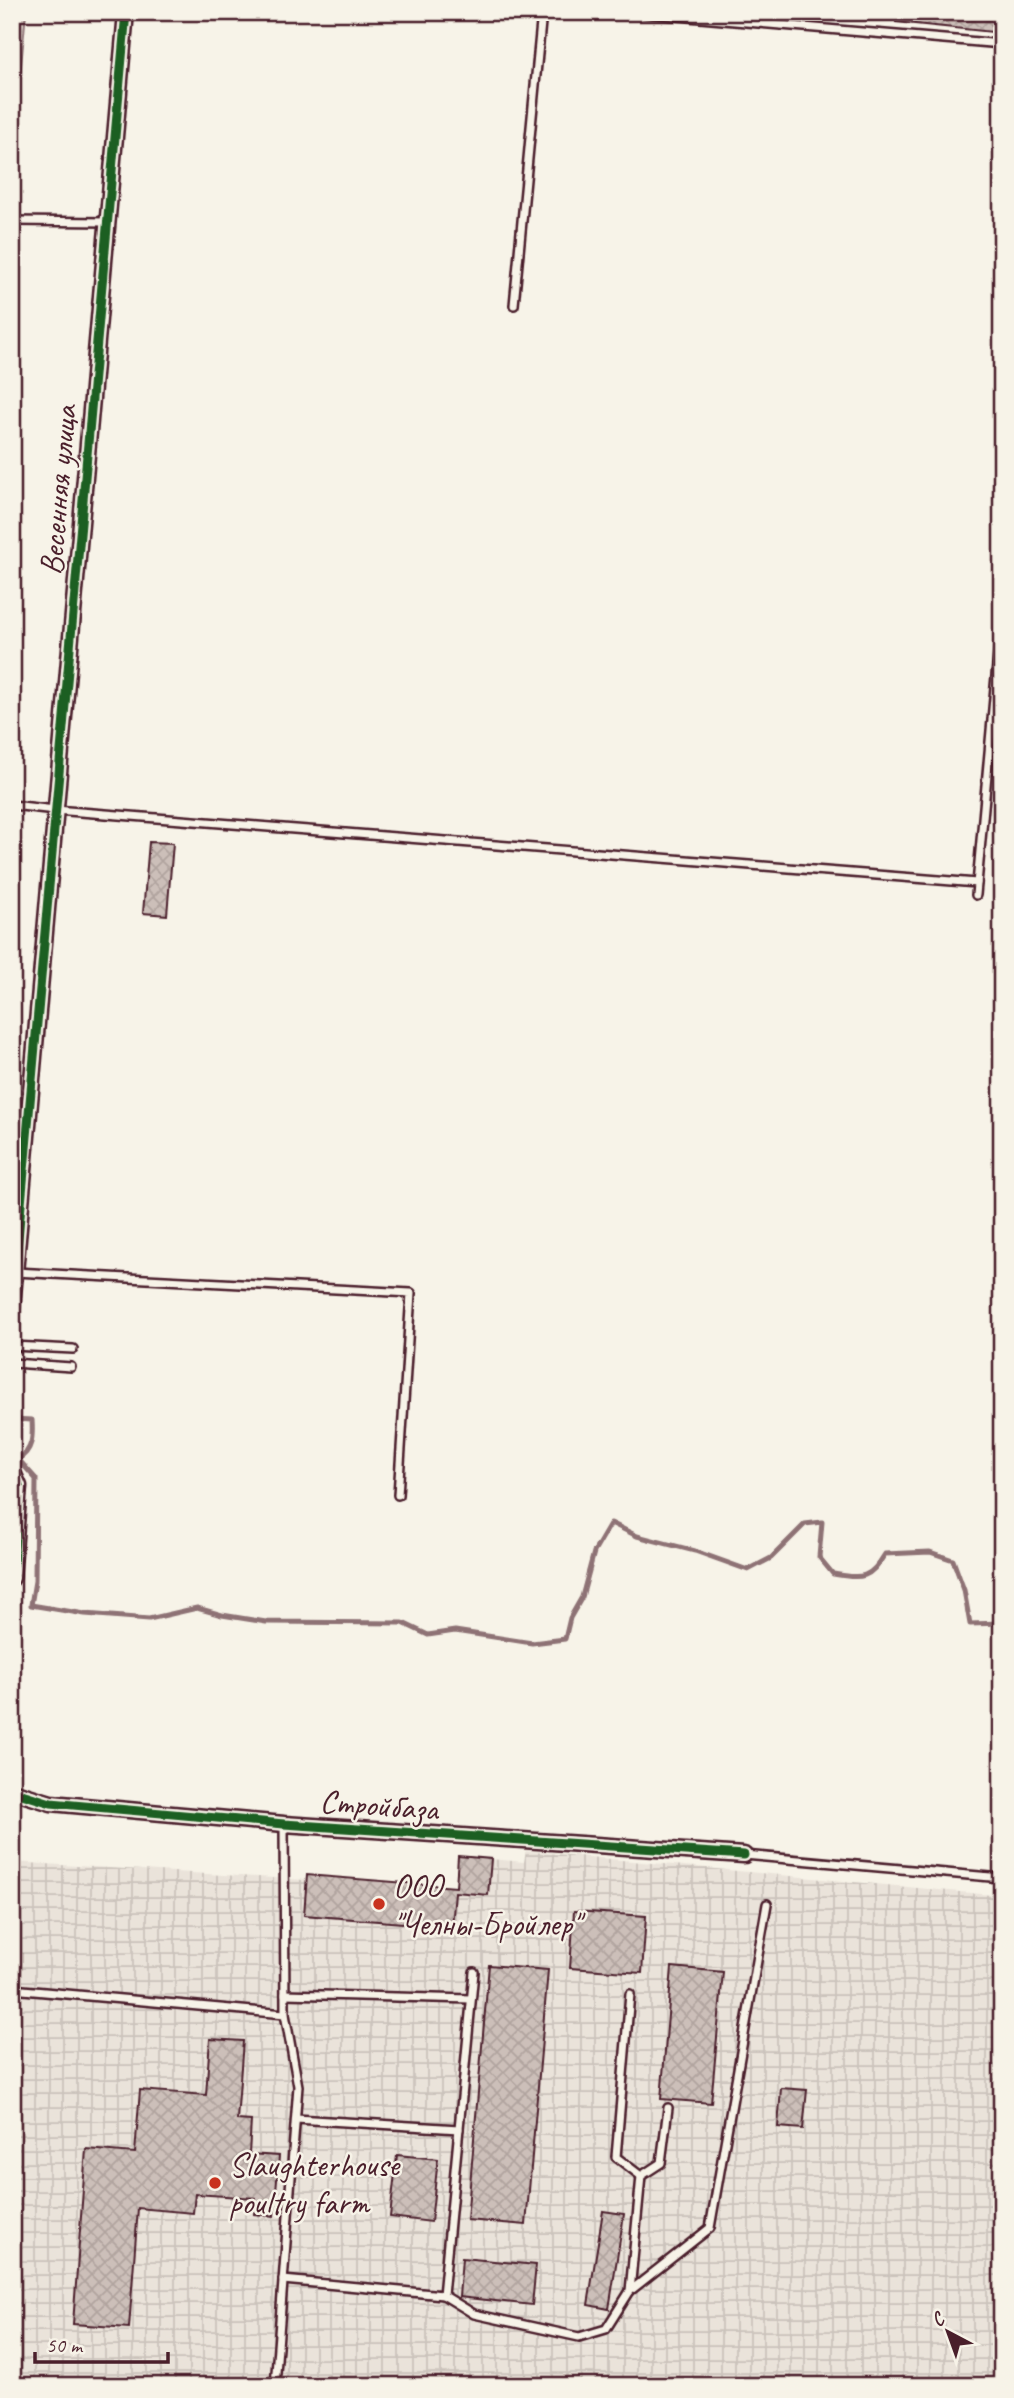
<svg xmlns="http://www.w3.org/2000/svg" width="1014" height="2398" viewBox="0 0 1014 2398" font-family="Caveat,sans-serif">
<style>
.industrial{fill:url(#industrial-grid)}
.forest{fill:url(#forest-firs);stroke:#947a7c;stroke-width:2}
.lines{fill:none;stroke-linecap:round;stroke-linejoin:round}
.stream{stroke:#8e7275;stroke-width:5}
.building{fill:url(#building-cross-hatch);stroke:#4a1f2b;stroke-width:2}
.lane-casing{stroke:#4a1f2b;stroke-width:12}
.street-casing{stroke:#4a1f2b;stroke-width:19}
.lane{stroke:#f7f3e8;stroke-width:7}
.street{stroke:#f7f3e8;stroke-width:14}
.cycleway-casing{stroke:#f7f3e8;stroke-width:13}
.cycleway{stroke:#1b5e20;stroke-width:9}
.poi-dot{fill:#c8321e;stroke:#f7f3e8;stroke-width:2.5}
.labels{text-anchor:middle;stroke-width:5;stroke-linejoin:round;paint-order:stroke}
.street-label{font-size:33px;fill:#4a1f2b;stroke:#f7f3e8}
.poi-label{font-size:33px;fill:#4a1f2b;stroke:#f7f3e8;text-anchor:start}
</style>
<defs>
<pattern id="industrial-grid" width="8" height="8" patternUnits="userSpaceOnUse" patternTransform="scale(1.75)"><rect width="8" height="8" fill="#eae3da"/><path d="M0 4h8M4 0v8" fill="none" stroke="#cac2bb"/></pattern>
<pattern id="forest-firs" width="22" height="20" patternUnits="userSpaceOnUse" patternTransform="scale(1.75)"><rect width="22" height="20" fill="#ded4cc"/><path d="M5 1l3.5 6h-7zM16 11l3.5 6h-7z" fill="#c0b6af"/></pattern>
<pattern id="building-cross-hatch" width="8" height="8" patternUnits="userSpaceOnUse" patternTransform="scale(1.75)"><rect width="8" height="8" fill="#ccbfb9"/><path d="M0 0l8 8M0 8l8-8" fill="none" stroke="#b1a49f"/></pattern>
</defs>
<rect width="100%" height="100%" fill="#f7f3e8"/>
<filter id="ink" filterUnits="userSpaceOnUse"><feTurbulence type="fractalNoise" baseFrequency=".0143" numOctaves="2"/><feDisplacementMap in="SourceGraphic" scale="14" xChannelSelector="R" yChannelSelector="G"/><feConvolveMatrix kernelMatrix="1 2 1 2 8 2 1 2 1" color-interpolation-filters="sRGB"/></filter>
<g filter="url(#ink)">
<path class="industrial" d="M526,1851L1002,1896V2386H12V1862L306,1880L307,1875L455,1887L456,1892L487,1895L491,1859L524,1862Z"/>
<path class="forest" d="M12,12H26L12,164Z"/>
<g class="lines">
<path class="stream" d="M12,1419L32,1420C33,1436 33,1451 18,1459L36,1479L35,1581L31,1605L85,1614L149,1619L197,1608L222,1615L266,1622L403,1623L428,1635L455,1631L532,1643L565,1639L570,1618L582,1597L594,1552L611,1523L637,1536L695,1551L748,1570L771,1558L805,1524L822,1522L819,1557L833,1574C861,1578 869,1581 885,1554L930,1552L953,1560L964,1590L970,1624L1002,1623"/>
</g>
<g class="building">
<path d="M896,12H1002V33L896,22Z"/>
<path d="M149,842L173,843L167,915L143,913Z"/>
<path d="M458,1856L491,1859L488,1895L455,1892L452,1927L304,1915L307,1875L456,1887Z"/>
<path d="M574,1911L646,1916L642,1973L570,1968Z"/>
<path d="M489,1965L548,1970L526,2225L467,2220Z"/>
<path d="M672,1967L723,1972L711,2103L661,2099Z"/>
<path d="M210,2039L243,2041L237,2120L251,2121L249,2154L279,2156L274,2216L254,2214L255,2198L195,2194L193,2213L138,2208L129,2328L73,2324L86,2149L135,2153L140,2090L206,2095Z"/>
<path d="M781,2088L807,2090L803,2129L778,2127Z"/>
<path d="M397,2155L438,2159L431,2222L390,2217Z"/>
<path d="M603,2211L624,2214L609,2309L588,2305Z"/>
<path d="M462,2258L536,2265L532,2305L459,2297Z"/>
</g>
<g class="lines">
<g class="lane-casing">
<g id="lane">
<path d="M630,12L1002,44"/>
<path d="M12,221L107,222"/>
<path d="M514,305L542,12"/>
<path d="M12,805L55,810L977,883"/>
<path d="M976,895L1002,610"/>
<path d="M15,1272L411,1293L398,1495"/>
<path d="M12,1346L73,1349"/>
<path d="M12,1363L71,1367"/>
<path d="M744,1855L1002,1878"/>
<path d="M12,1989L285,2014"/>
<path d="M285,1994L471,1999"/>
<path d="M630,1994L616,2157L641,2176"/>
<path d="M296,2119L459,2129"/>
<path d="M283,2280L443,2295L474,2314L579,2337L606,2329L630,2291L641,2176L661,2163L668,2108"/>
<path d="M630,2291L710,2228L767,1904"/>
<path d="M443,2295L474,1972"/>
<path d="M275,2386L298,2086L285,2014L284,1824"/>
</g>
</g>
<g class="street-casing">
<g id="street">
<path d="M12,1307L126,12"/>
<path d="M12,1470L19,1486L12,1578"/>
<path d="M12,1791L51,1803L284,1824L744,1855"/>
</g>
</g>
<use href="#lane" class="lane"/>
<use href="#street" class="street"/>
<g class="cycleway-casing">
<g id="cycleway">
<path d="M12,1307L126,12"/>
<path d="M12,1470L19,1486L12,1578"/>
<path d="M12,1791L51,1803L284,1824L744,1855"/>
</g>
</g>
<use href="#cycleway" class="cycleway"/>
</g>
</g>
<g class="poi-dot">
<circle cx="379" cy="1904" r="7"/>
<circle cx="215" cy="2183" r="7"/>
</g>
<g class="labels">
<g class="street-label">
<text transform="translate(57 490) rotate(-85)" y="12">Весенняя улица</text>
<text transform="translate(379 1804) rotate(4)" y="12">Стройбаза</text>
</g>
<g class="poi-label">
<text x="393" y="1897">ООО<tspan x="393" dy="38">"Челны-Бройлер"</tspan></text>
<text x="229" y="2176">Slaughterhouse<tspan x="229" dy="38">poultry farm</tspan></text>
</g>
</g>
<rect width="1014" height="2398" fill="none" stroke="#f7f3e8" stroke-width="42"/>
<rect x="21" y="21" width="972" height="2356" fill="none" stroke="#4a1f2b" stroke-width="2.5" filter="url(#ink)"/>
<g transform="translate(948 2332) rotate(319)" stroke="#f7f3e8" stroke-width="5" paint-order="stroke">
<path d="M0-5L12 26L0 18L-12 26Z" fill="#4a1f2b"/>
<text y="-10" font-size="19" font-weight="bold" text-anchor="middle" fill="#4a1f2b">С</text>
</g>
<path d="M35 2352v10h133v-10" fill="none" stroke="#4a1f2b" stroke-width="3.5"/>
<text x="46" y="2352" font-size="21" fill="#4a1f2b" stroke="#f7f3e8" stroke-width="5" paint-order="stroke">50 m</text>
</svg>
